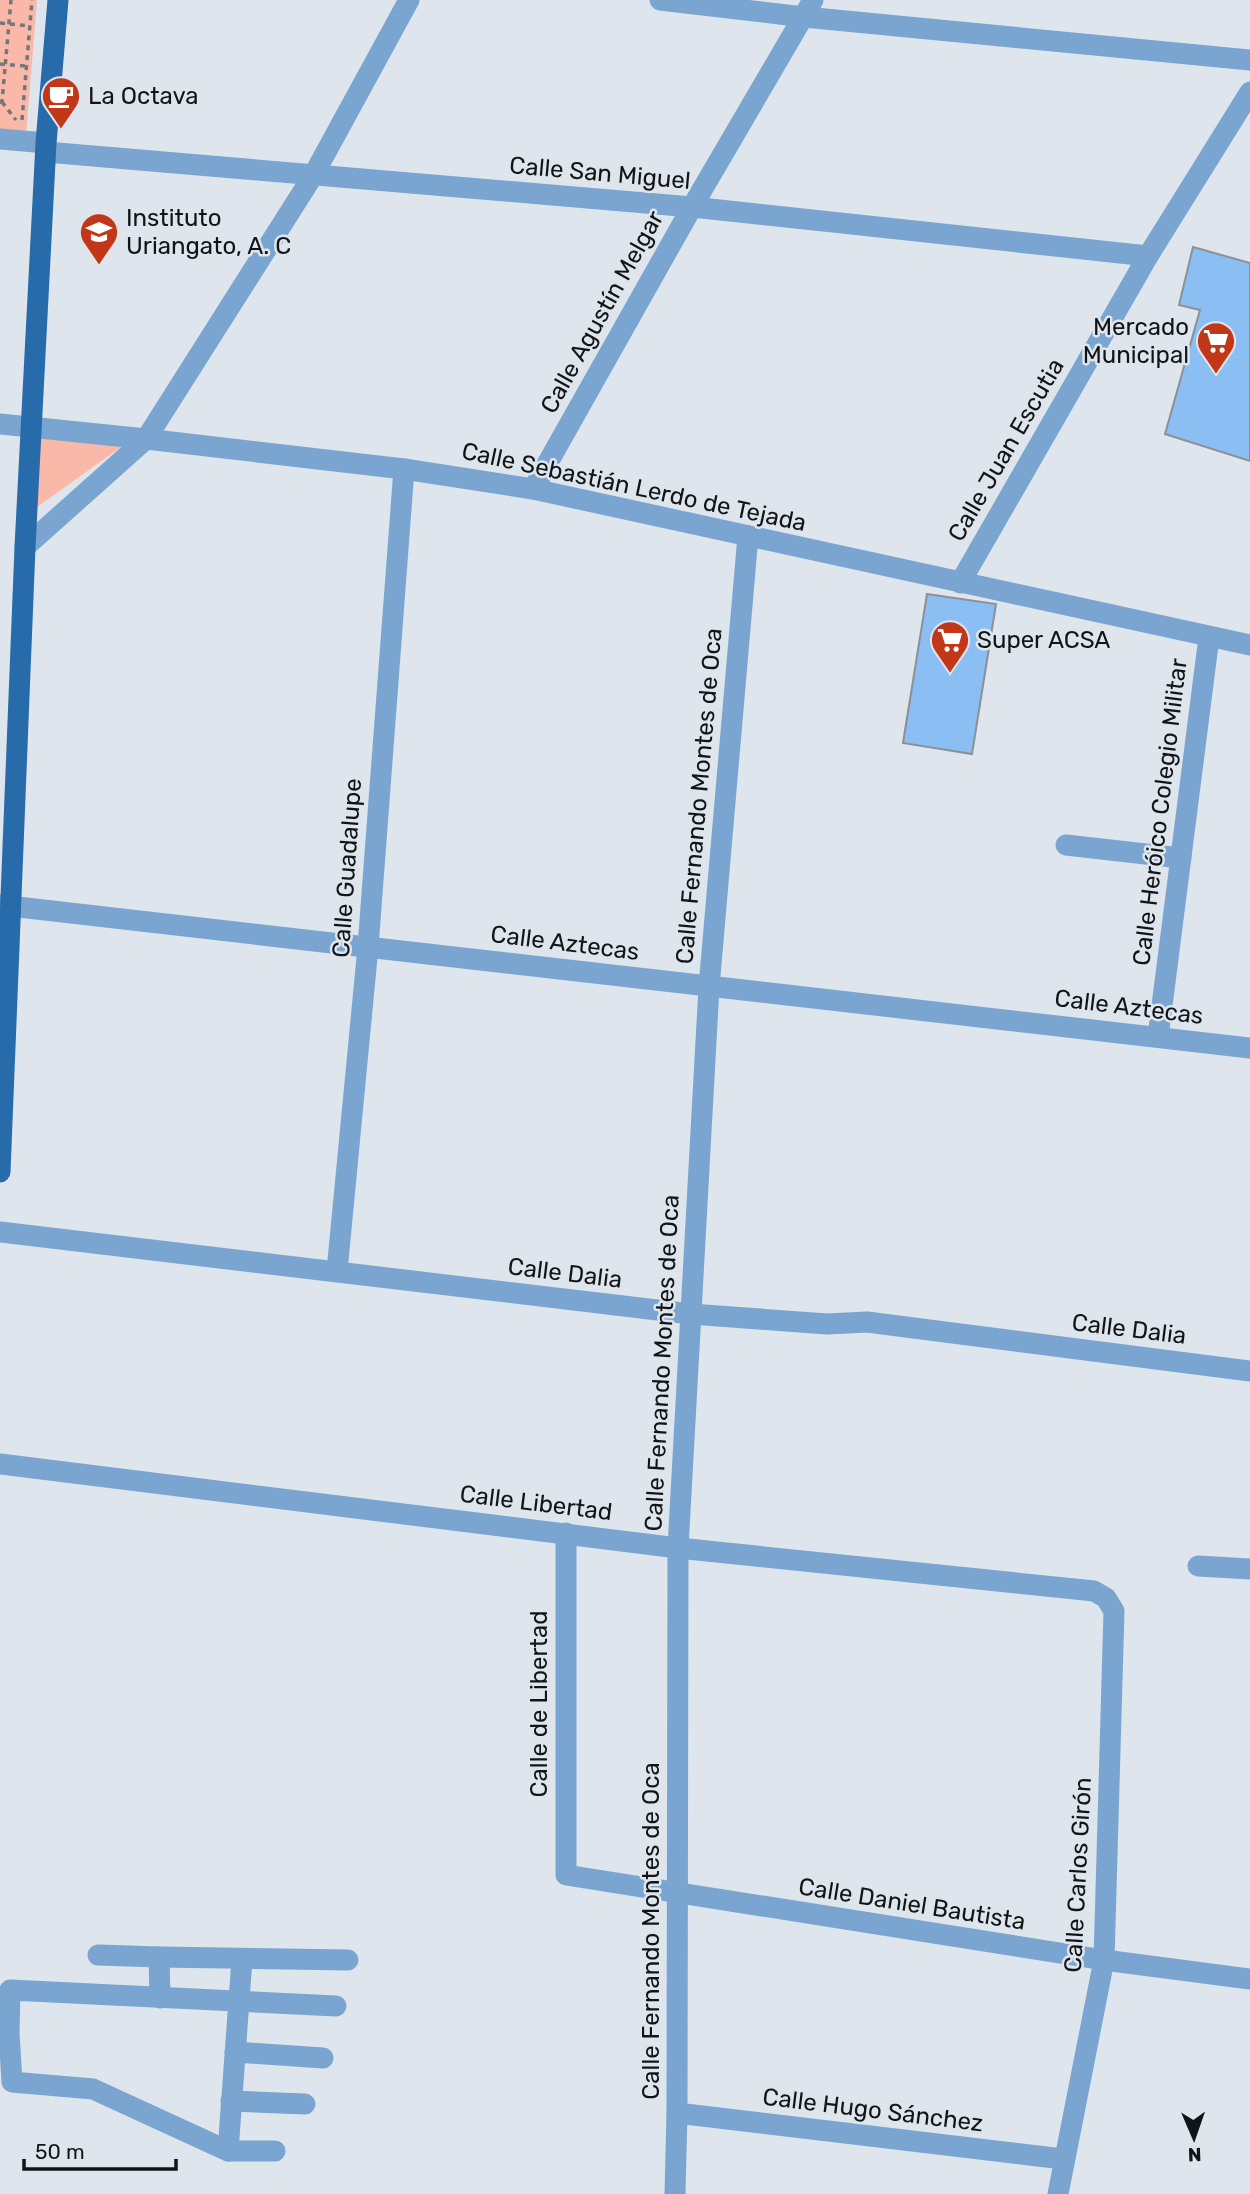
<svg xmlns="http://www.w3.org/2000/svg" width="1250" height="2194" viewBox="0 0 1250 2194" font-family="Rubik,sans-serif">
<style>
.green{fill:#fab8a8}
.building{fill:#8bbef3;stroke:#8a9198;stroke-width:2}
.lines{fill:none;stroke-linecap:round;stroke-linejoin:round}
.path{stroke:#72777c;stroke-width:3.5;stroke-dasharray:5 5;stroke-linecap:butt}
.minor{stroke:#7aa5d1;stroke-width:21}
.major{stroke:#276baa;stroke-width:21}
.labels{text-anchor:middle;stroke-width:5;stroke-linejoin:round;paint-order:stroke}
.poi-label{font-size:24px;fill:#121517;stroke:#dee5ed;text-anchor:start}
.street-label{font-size:24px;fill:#121517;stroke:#dee5ed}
</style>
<rect width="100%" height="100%" fill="#dee5ed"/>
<g class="green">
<path d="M0,0H37L26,135L0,133Z"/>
<path d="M40,436L110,442L121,447L33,510Z"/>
</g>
<g class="building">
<path d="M1193,247L1250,263V461L1165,434L1200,310L1179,305Z"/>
<path d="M927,594L996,604L972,754L903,743Z"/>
</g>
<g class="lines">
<g class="path">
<path d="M0,23L29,26"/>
<path d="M0,64L26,66"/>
<path d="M0,102H2L11,0"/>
<path d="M2,102L16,120"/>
<path d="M22,120L32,0"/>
</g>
<g class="minor">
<path d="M660,0L804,17L1250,60"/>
<path d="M0,139L46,143"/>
<path d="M46,152L692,207L1148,256"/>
<path d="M0,424L146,439L404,469L533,489L1250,645"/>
<path d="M533,489L692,207L813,0"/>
<path d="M25,547L146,439L314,174L409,0"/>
<path d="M960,583L1148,256L1250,92"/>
<path d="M1066,845L1181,858"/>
<path d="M0,905L1250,1048"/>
<path d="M1158,1037L1209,637"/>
<path d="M0,1232L691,1314L827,1324L867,1322L1250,1371"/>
<path d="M337,1271L368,947L404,469"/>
<path d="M0,1464L678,1548L1094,1591L1106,1598L1114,1611L1104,1960L1058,2194"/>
<path d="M566,1533V1875L1104,1960L1250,1979"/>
<path d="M1198,1566L1250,1569"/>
<path d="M98,1955L159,1957L348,1960"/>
<path d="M159,1957L160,1998"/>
<path d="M235,2052L323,2058"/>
<path d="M231,2101L305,2104"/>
<path d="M677,2113L1063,2159"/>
<path d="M228,2151L242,1959"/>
<path d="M275,2151H228L93,2089L12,2082L9,2033L10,1990L336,2006"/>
<path d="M675,2194L677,2113L678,1548L709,987L748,536"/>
</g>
<path class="major" d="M0,1172L25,547L46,143L58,0"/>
</g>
<defs>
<g id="cafe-pin" transform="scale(2.0125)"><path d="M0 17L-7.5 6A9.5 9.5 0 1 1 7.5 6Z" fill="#c13717" stroke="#dee5ed"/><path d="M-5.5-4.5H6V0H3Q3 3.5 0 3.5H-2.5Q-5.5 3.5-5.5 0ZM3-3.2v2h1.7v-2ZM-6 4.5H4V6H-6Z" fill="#fff"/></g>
<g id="university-pin" transform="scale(2.0125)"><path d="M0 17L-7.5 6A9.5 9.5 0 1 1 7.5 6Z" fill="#c13717" stroke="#dee5ed"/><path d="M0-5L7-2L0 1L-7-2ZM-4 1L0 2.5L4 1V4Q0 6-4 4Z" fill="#fff"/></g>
<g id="supermarket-pin" transform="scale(2.0125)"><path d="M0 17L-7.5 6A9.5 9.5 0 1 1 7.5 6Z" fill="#c13717" stroke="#dee5ed"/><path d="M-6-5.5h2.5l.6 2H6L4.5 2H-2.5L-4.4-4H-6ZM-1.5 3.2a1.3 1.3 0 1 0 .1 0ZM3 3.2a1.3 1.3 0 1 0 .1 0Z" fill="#fff"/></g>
</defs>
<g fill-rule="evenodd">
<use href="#cafe-pin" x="61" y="96"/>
<use href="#university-pin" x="99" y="232"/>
<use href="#supermarket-pin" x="1216" y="341"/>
<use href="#supermarket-pin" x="950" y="640"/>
</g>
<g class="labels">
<g class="poi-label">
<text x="88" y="104">La Octava</text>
<text x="126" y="226">Instituto<tspan x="126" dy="28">Uriangato, A. C</tspan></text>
<text x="1189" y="335" text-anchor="end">Mercado<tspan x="1189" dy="28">Municipal</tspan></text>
<text x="977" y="648">Super ACSA</text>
</g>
<g class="street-label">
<text transform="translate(600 173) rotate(5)" y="8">Calle San Miguel</text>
<text transform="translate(602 312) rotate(-61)" y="8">Calle Agustín Melgar</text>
<text transform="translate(1006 450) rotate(-60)" y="8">Calle Juan Escutia</text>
<text transform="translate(634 487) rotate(12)" y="8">Calle Sebastián Lerdo de Tejada</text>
<text transform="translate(699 796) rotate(-85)" y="8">Calle Fernando Montes de Oca</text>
<text transform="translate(1160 812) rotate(-83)" y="8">Calle Heróico Colegio Militar</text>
<text transform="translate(347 868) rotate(-86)" y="8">Calle Guadalupe</text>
<text transform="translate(565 943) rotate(7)" y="8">Calle Aztecas</text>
<text transform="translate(1129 1007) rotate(7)" y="8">Calle Aztecas</text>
<text transform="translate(565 1273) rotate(7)" y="8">Calle Dalia</text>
<text transform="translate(1129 1329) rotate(7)" y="8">Calle Dalia</text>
<text transform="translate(662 1363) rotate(-87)" y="8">Calle Fernando Montes de Oca</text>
<text transform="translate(536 1503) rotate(7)" y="8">Calle Libertad</text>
<text transform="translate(539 1704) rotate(-90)" y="8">Calle de Libertad</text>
<text transform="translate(1078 1875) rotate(-87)" y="8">Calle Carlos Girón</text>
<text transform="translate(912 1904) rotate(9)" y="8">Calle Daniel Bautista</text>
<text transform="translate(651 1931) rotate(-90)" y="8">Calle Fernando Montes de Oca</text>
<text transform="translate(873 2110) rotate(7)" y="8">Calle Hugo Sánchez</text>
</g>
</g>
<g transform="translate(1194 2138) rotate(178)" stroke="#dee5ed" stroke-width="5" paint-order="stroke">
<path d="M0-5L12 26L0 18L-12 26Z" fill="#121517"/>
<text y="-10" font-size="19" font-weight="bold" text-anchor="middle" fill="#121517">N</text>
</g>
<path d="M24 2159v10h152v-10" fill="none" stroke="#121517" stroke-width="3.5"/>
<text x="35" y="2159" font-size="21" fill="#121517" stroke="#dee5ed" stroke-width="5" paint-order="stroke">50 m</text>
</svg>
